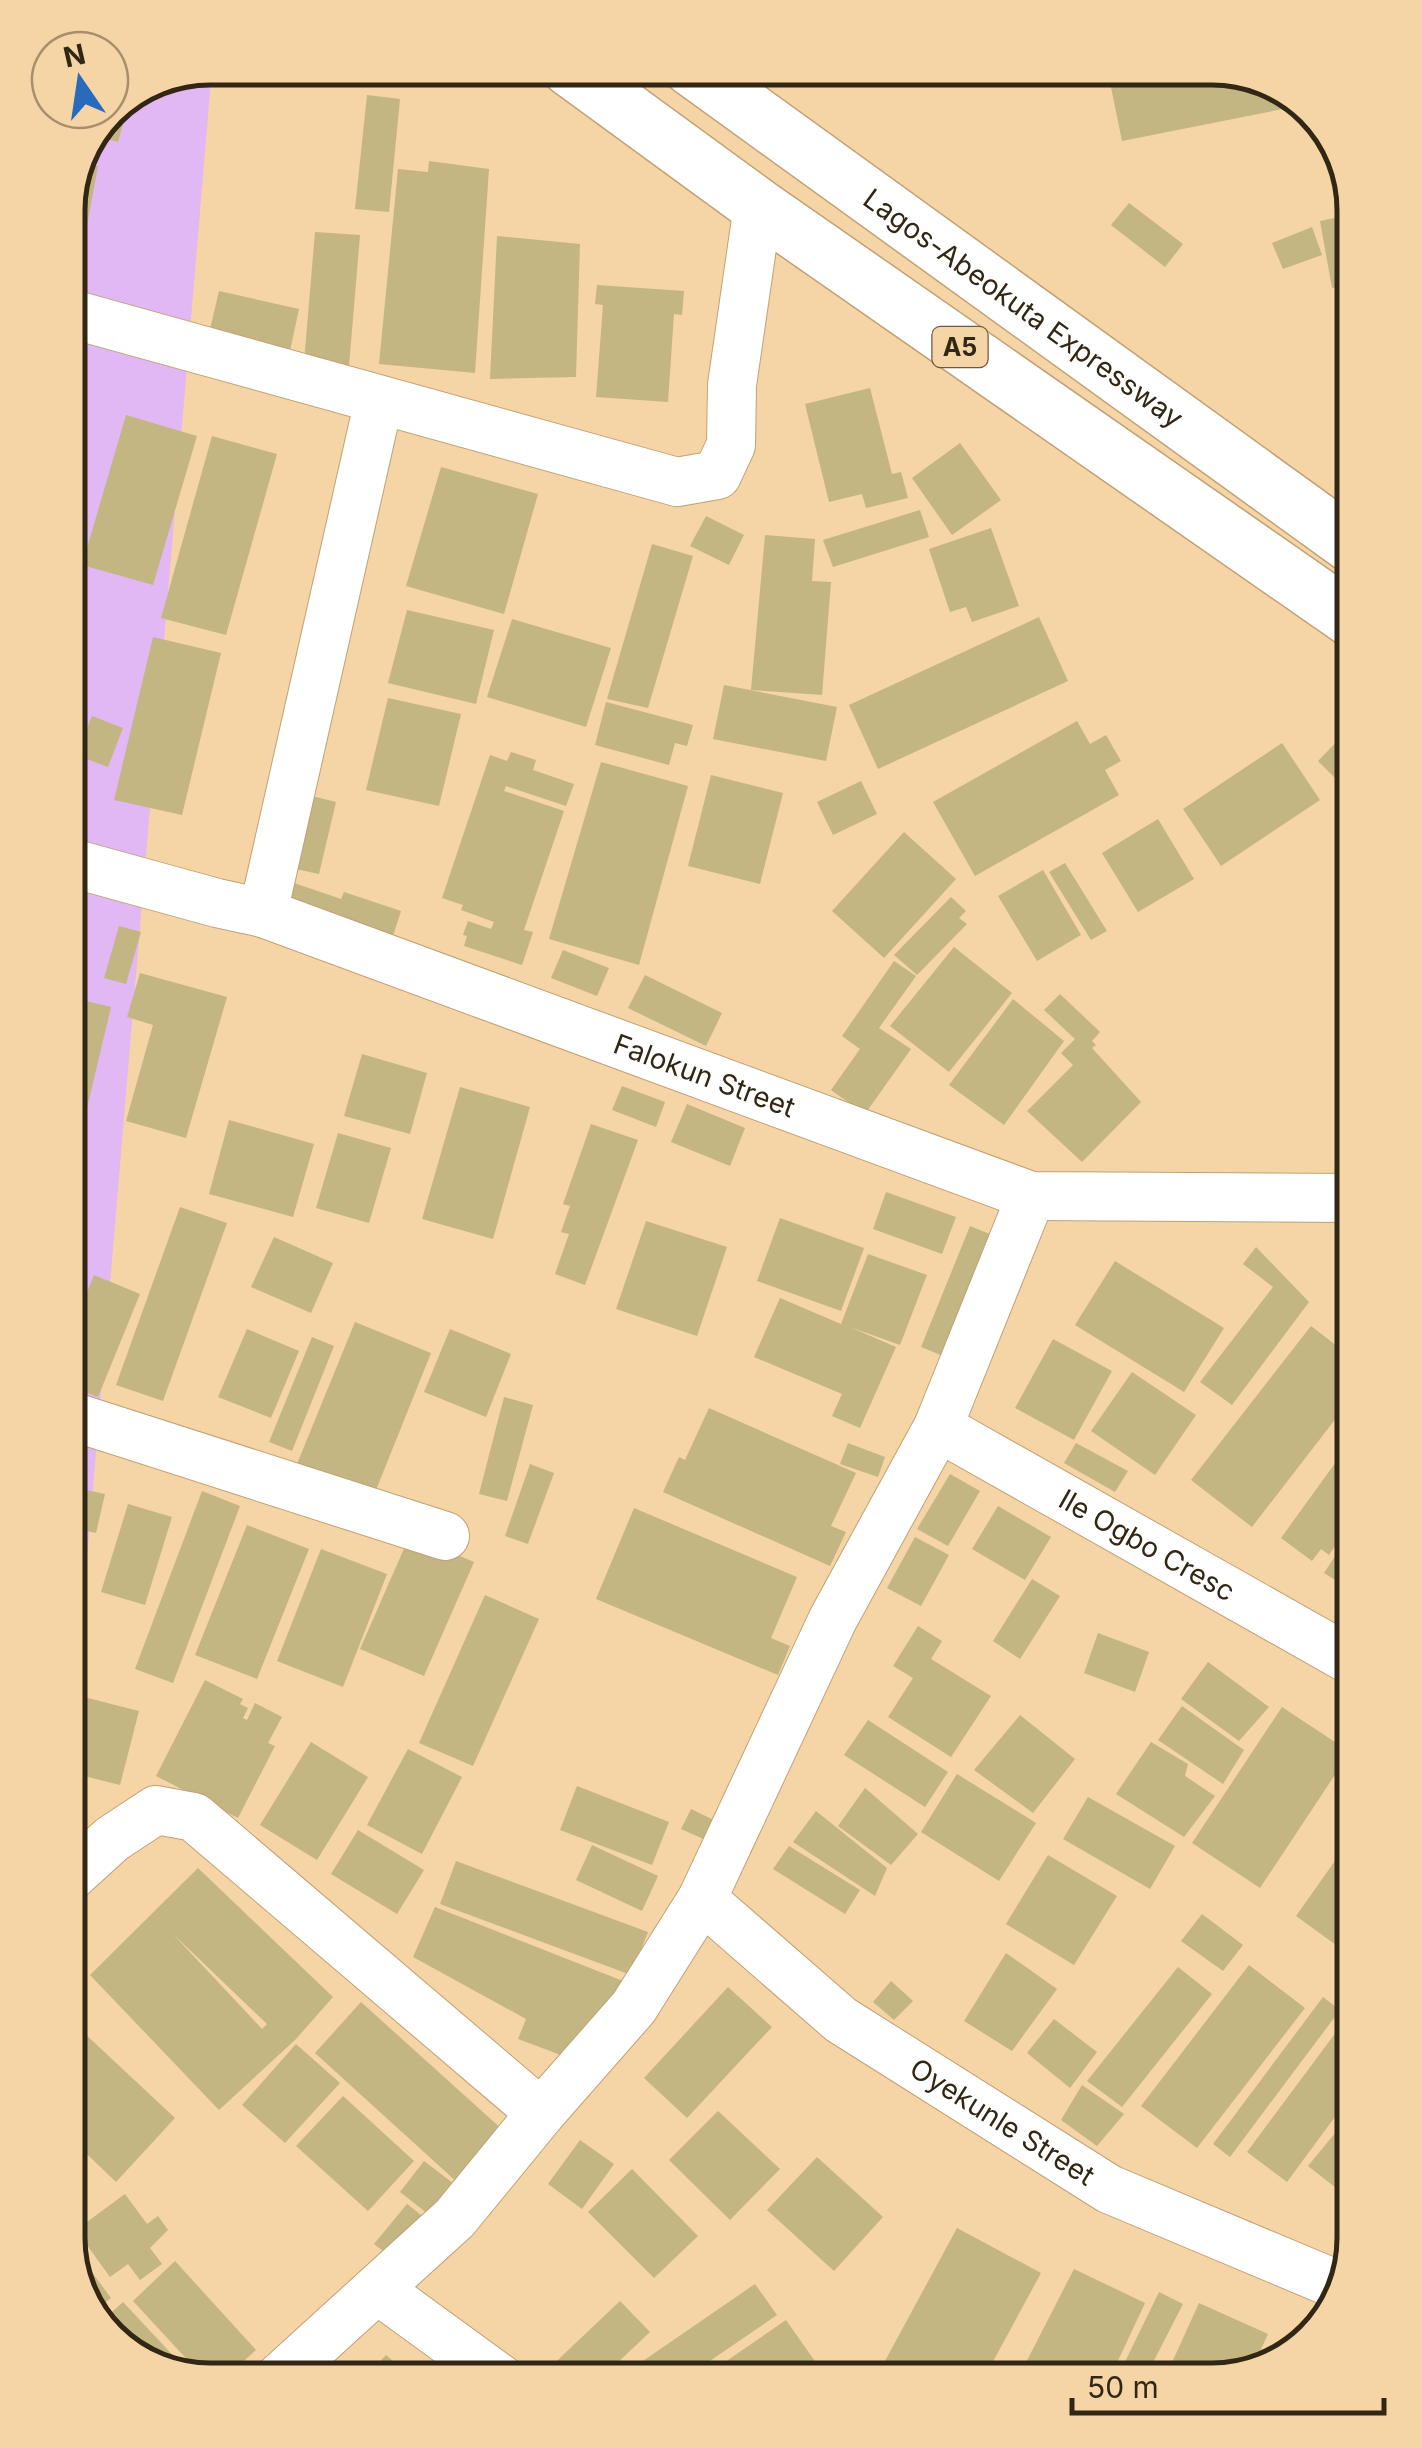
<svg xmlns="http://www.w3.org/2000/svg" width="1422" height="2448" viewBox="0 0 1422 2448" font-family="Inter,sans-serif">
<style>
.green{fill:#e1b8f3}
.building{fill:#c3b683;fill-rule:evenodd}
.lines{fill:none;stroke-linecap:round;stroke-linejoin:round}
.street-casing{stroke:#c1a175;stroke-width:50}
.highway-casing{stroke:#c1a175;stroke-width:58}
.street{stroke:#fff;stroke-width:48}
.highway{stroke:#fff;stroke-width:55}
.labels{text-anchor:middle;stroke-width:8;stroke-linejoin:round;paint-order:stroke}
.shield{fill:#f5d4a6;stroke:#6c5a40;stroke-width:2.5}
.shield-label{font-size:25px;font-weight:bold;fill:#322614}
.street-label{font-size:28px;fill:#322614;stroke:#f5d4a6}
.rim{fill:none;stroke:#322614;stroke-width:5}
</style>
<rect width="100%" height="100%" fill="#f5d4a6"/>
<path class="green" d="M212,68L68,1785V201L110,109Z"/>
<g class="building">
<path d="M1107,68H1222L1292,92L1303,105L1122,141Z"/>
<path d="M367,95L400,99L389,212L355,209Z"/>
<path d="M129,101L118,142L97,136L110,109Z"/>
<path d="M1334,141L1340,148L1352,200L1343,201Z"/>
<path d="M429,161L489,169L475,373L379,364L398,169L428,172Z"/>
<path d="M85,164L98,166L76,284L68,283V201Z"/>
<path d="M1129,203L1183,244L1165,267L1111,225Z"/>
<path d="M1354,214V284L1332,288L1320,221Z"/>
<path d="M1312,227L1322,255L1283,269L1272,243Z"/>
<path d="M315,232L360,235L349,366L304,362Z"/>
<path d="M497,236L580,244L576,377L490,379Z"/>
<path d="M597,285L684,291L682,315L674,314L668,402L596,397L603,305L595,304Z"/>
<path d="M219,291L299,309L288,360L207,342Z"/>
<path d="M870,388L892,474L901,472L908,498L866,508L862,494L829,502L805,404Z"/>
<path d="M126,415L197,436L153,585L82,565Z"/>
<path d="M212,436L277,454L226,635L161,618Z"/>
<path d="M960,443L1001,500L952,535L912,478Z"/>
<path d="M441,467L538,494L504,614L406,586Z"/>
<path d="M920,510L929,537L833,567L823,540Z"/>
<path d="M706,516L744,535L729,565L690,546Z"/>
<path d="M991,528L1019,606L972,622L966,607L950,612L929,549Z"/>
<path d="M765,535L815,539L812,581L831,582L822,695L751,690Z"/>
<path d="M652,544L693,556L648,708L607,699Z"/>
<path d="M407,610L494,630L476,704L388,683Z"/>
<path d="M1039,617L1068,681L878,769L849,705Z"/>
<path d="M512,619L611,648L586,727L487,697Z"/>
<path d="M153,637L221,653L182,815L114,800Z"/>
<path d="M724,685L837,707L826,761L713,739Z"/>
<path d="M388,698L461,714L439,806L366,790Z"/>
<path d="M606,702L693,725L687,746L675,743L669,765L595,745Z"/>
<path d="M92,716L123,728L108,767L76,755Z"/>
<path d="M1077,721L1090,744L1106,735L1121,761L1105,770L1119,795L975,876L933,802Z"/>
<path d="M1354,724V778L1345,788L1318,761Z"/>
<path d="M1282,743L1320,800L1221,866L1183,809Z"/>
<path d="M511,752L536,760L533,770L574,784L566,806L506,786L504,791L564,811L524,930L533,932L522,965L464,946L467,936L463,935L468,921L491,929L494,922L461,910L463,905L442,898L490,755L507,761Z"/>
<path d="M601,762L688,786L639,965L549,939Z"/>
<path d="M711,775L783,793L760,884L688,866Z"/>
<path d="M861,781L877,814L833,835L817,802Z"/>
<path d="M308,795L336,802L319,874L291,868Z"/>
<path d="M1158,819L1194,879L1138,912L1102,853Z"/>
<path d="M904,832L956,879L884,958L832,911Z"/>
<path d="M1065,863L1107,931L1091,940L1049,872Z"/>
<path d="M1043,870L1081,935L1037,961L998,896Z"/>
<path d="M291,882L341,899L344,892L401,911L391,942L283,906Z"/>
<path d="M951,897L966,911L959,918L967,924L917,975L894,955Z"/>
<path d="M119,926L141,932L126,984L104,978Z"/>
<path d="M954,947L1012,993L949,1072L890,1026Z"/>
<path d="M563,950L609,968L597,996L551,978Z"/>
<path d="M68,951L76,953L69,985H68Z"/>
<path d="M894,961L916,976L879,1028L911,1049L865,1114L831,1090L860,1049L842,1036Z"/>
<path d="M140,973L227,997L186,1138L126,1121L153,1025L127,1017Z"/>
<path d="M645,975L722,1013L706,1046L628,1008Z"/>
<path d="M1060,994L1100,1032L1092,1041L1096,1045L1092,1048L1141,1102L1082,1162L1027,1111L1073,1065L1061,1053L1075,1039L1044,1010Z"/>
<path d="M78,999L111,1007L84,1121L68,1117V1040Z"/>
<path d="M1013,999L1064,1041L1004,1125L949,1085Z"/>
<path d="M362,1054L427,1073L410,1134L344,1116Z"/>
<path d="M622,1086L665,1102L656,1127L612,1110Z"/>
<path d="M460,1087L530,1107L493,1239L422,1219Z"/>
<path d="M687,1104L745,1128L730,1166L671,1142Z"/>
<path d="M229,1120L314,1144L293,1217L209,1194Z"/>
<path d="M591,1124L638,1140L585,1285L555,1274L569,1234L561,1232L570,1206L563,1204Z"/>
<path d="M338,1133L391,1148L369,1223L316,1208Z"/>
<path d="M886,1192L956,1217L942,1254L873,1229Z"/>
<path d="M180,1207L227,1223L163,1401L116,1385Z"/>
<path d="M780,1218L864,1248L841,1311L757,1281Z"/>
<path d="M646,1221L727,1247L697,1336L616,1309Z"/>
<path d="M970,1226L1002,1239L953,1360L921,1347Z"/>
<path d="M274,1237L333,1263L311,1313L251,1287Z"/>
<path d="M1256,1247L1309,1302L1232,1405L1200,1382L1273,1287L1243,1264Z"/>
<path d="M868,1254L927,1275L900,1345L850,1327L896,1347L860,1428L832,1416L842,1394L754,1357L780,1298L841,1324Z"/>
<path d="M1115,1261L1224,1328L1184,1392L1075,1325Z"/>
<path d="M94,1275L140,1294L98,1397L72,1387L73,1383L68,1381V1365L79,1367L68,1362V1339Z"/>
<path d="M1354,1307V1341L1343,1337Z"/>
<path d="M355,1322L431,1353L374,1495L297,1464Z"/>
<path d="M1311,1326L1354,1359V1395L1252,1527L1191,1480Z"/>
<path d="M247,1329L299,1351L271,1418L218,1397Z"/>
<path d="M450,1329L511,1354L486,1417L424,1392Z"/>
<path d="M312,1337L334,1346L292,1451L269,1442Z"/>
<path d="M1053,1339L1112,1371L1074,1440L1015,1408Z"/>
<path d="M1132,1372L1196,1415L1155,1475L1091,1431Z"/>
<path d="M504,1397L533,1405L507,1501L479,1494Z"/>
<path d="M709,1408L856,1473L831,1526L846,1532L830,1566L663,1492L679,1457L685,1460Z"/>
<path d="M1354,1437V1518L1329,1555L1321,1549L1312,1561L1281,1538Z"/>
<path d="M848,1443L885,1457L878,1477L840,1464Z"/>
<path d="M1076,1443L1128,1471L1115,1492L1064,1463Z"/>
<path d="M530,1464L554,1473L528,1544L505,1536Z"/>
<path d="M950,1474L980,1491L948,1546L917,1529Z"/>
<path d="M68,1486L105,1494L96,1533L68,1527Z"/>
<path d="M202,1491L240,1506L173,1683L135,1669Z"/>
<path d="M128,1504L172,1517L145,1605L101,1592Z"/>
<path d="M998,1506L1051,1537L1025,1580L972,1549Z"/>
<path d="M634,1508L797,1577L771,1638L790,1646L778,1675L596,1599Z"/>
<path d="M247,1525L309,1549L257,1679L195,1655Z"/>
<path d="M1354,1527V1592L1324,1573Z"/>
<path d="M410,1535L474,1562L424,1676L360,1649Z"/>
<path d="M915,1537L949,1555L921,1606L887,1588Z"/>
<path d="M321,1549L387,1574L343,1687L277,1661Z"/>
<path d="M1032,1579L1060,1596L1020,1659L993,1641Z"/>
<path d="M485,1595L539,1619L473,1766L419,1743Z"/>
<path d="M918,1626L942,1641L931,1659L991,1696L951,1757L888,1717L913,1678L893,1666Z"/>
<path d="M1098,1633L1149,1652L1135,1692L1084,1673Z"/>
<path d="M1208,1662L1269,1707L1239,1741L1181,1699Z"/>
<path d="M205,1680L243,1699L240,1704L248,1708L243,1718L247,1720L255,1703L282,1717L268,1743L275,1746L238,1818L156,1776Z"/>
<path d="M68,1693L139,1711L120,1785L68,1772Z"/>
<path d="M1182,1706L1244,1750L1223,1784L1158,1740Z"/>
<path d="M1282,1707L1350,1752L1260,1888L1192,1843Z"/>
<path d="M1020,1715L1075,1759L1033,1813L974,1770Z"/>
<path d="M868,1720L948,1772L925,1807L844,1755Z"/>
<path d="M311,1742L368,1777L317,1860L260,1825Z"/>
<path d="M1151,1742L1188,1764L1185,1776L1215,1796L1184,1837L1116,1794Z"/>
<path d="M408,1749L462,1777L422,1854L367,1825Z"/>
<path d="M957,1774L1036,1823L999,1881L921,1832Z"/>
<path d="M577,1786L669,1822L652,1865L560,1830Z"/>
<path d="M865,1788L918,1834L891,1865L838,1826Z"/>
<path d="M1088,1797L1175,1846L1150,1889L1063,1839Z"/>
<path d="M691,1809L720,1823L710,1842L681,1829Z"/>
<path d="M816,1811L887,1868L875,1896L793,1842Z"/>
<path d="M358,1830L424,1870L397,1914L331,1874Z"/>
<path d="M1354,1834V1958L1296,1916Z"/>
<path d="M592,1845L658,1876L642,1911L576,1880Z"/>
<path d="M789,1846L860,1890L845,1914L773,1869Z"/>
<path d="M1048,1855L1117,1896L1074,1965L1006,1924Z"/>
<path d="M456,1861L648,1932L631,1975L440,1904Z"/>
<path d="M198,1868L333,1997L296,2039L219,2110L90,1975ZM172,1933L267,2024L262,2029Z"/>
<path d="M435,1907L623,1981L574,2060L518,2039L526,2019L413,1957Z"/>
<path d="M1202,1914L1243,1945L1223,1971L1181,1941Z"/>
<path d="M1006,1953L1057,1989L1012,2051L964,2021Z"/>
<path d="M1249,1965L1305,2008L1197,2148L1141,2106Z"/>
<path d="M1178,1967L1212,1994L1122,2107L1087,2081Z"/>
<path d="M891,1981L913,2001L894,2020L873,2002Z"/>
<path d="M728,1987L772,2027L687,2118L644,2078Z"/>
<path d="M1323,1997L1340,2010L1230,2157L1213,2144Z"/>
<path d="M361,2002L505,2132L458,2183L315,2053Z"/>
<path d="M1354,2008V2091L1287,2182L1247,2152Z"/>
<path d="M68,2018L175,2118L116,2182L68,2136Z"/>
<path d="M1054,2019L1097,2052L1070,2088L1027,2053Z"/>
<path d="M296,2044L340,2083L285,2143L242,2105Z"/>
<path d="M1082,2085L1124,2114L1097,2146L1061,2120Z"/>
<path d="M343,2096L414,2161L368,2211L296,2146Z"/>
<path d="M1354,2110V2173L1340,2191L1308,2166Z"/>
<path d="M718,2111L780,2169L730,2220L669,2160Z"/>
<path d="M580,2140L614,2164L582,2209L548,2184Z"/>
<path d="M817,2157L883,2217L834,2271L767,2210Z"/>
<path d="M424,2161L462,2190L437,2221L400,2192Z"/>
<path d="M632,2169L698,2236L654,2278L588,2212Z"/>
<path d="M125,2194L147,2224L158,2216L168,2230L150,2248L162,2264L140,2280L128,2264L110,2277L76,2230Z"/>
<path d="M407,2204L429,2221L396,2261L374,2244Z"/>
<path d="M957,2228L1041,2273L983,2380H895L879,2372Z"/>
<path d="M74,2248L111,2298L92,2312L82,2300L70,2250Z"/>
<path d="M175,2261L256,2350L223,2380H206L133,2301Z"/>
<path d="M1074,2269L1145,2303L1109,2380H1017Z"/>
<path d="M755,2284L777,2315L682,2380H628L624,2374Z"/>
<path d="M1159,2292L1183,2304L1144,2380L1121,2370Z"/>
<path d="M620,2301L650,2332L599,2380H545L541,2376Z"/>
<path d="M123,2302L194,2378L130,2356L101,2322Z"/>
<path d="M1199,2303L1268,2334L1251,2371L1212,2380H1164Z"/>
<path d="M786,2320L819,2367L800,2380H699Z"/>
<path d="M386,2355L415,2380H363Z"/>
</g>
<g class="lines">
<g class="street-casing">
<g id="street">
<path d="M68,313L677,482L717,475L731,445L732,385L758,206"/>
<path id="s1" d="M68,862L217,903L263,913L1031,1196L1354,1198"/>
<path d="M263,913L379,400"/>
<path d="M68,1415L445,1536"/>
<path id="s2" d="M938,1427L1354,1662"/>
<path d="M68,1879L112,1839L156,1810L194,1817L541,2113"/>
<path id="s3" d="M702,1899L841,2020L1109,2189L1340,2286"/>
<path d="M377,2289L502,2380"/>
<path d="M277,2380L455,2218L541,2113L634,2007L702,1899L833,1619L938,1427L1031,1196"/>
</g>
</g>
<g class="highway-casing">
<g id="highway">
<path d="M569,68L758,206L1354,621"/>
<path id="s4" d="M691,68L1354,547"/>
</g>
</g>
<use href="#street" class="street"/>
<use href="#highway" class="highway"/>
</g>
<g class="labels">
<rect class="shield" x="932.5" y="327" width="55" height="40" rx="8"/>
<g class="shield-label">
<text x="960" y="356">A5</text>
</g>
<g class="street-label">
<text dy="10" stroke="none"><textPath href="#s4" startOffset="410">Lagos-Abeokuta Expressway</textPath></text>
<text dy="10" stroke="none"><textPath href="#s1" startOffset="672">Falokun Street</textPath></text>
<text dy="10" stroke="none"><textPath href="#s2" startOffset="240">Ile Ogbo Cresc</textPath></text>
<text dy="10" stroke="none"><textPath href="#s3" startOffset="375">Oyekunle Street</textPath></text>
</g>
</g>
<path d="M0 0H1422V2448H0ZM210 85H1212A125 125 0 0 1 1337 210V2238A125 125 0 0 1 1212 2363H210A125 125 0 0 1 85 2238V210A125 125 0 0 1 210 85Z" fill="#f5d4a6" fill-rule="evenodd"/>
<path class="rim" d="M210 85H1212A125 125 0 0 1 1337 210V2238A125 125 0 0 1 1212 2363H210A125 125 0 0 1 85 2238V210A125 125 0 0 1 210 85Z"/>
<g transform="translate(80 80) rotate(347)"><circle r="48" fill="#f5d4a6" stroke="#a78e6c" stroke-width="2.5"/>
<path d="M0-8L18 38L0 25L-18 38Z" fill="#286bbc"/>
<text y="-15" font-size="28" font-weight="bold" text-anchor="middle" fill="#322614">N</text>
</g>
<path d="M1072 2398v15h312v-15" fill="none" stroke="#322614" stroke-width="5"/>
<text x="1087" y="2398" font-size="30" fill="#322614" stroke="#f5d4a6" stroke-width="8" paint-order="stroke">50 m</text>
</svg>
